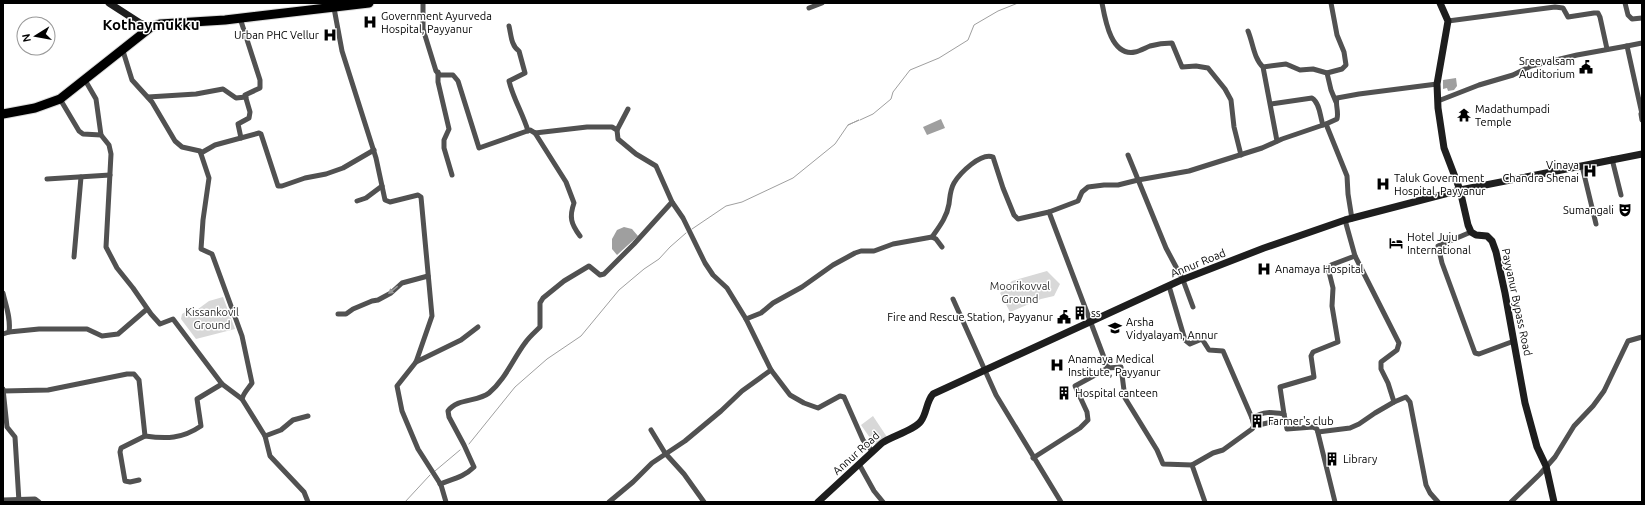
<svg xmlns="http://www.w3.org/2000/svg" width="1645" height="505" viewBox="0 0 1645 505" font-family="Ubuntu,sans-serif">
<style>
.green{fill:#d8d8d8}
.water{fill:#9f9f9f}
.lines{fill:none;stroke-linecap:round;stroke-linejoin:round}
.stream{stroke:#9f9f9f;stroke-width:1}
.highway-casing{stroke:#dbdbdb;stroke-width:11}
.street{stroke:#515151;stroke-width:5}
.secondary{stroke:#1e1e1e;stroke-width:7}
.highway{stroke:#000;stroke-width:9}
.oneway{fill:#979797}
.labels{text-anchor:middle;stroke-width:3;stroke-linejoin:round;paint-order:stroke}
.poi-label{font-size:11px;fill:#000;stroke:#fff;text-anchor:start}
.street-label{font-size:11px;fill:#000;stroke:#fff}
.park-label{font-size:11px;fill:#2f2f2f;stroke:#fff}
.district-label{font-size:15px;font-weight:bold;fill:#000;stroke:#fff}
</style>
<rect width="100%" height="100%" fill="#fff"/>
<g class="green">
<path d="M1047,271L1060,284L1054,296L1041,299L1010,312L1000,293L1012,281Z"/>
<path d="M223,297L235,329L196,339L181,319L182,314L187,311L194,312L209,301Z"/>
<path d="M873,416L887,437L875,445L861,425Z"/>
</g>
<g class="water">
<path d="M1456,78L1457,86L1454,90L1448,91L1447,88L1443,89V80Z"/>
<path d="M941,119L945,128L927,135L923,127Z"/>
<path d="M624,227L632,229L638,236L617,255L612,249V239L617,230Z"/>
</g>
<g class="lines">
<g class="stream">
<path d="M860,120L873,114L891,99L893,92L910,70L939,58L968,40L974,25L998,11L1018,3"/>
<path d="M692,229L726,206L742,202L793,178L835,144L848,125L859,120L848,125"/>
<path d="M469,444L515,387L547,359L581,336L619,290L644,269L659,259L670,247L686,233"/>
<path d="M435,471L460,450"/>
<path d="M405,502L430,475"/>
</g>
<g class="highway-casing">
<path id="highway" d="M3,114L35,108L60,99L151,27L160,24L225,20L369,3"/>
</g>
<g class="street">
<path d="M423,3V29L436,71L440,75H453L458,81L479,148L530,130L535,133L587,127H612L617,130L618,139L636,154L656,166L672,202L683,218L705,263L713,275L727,288L746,319L771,370L790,395L804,403L818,408L840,396L844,397L863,440L872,451"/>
<path d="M1102,3C1105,19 1111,57 1135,52C1140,51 1145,48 1150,46C1157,44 1164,43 1172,43L1182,67L1196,66L1208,68L1225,89L1231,100L1234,127L1241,155"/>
<path d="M1331,3L1337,35L1344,52L1346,65L1342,69L1327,73L1331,90L1336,102"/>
<path d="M1625,3L1628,15L1632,19L1642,18"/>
<path d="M334,8L342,51L376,158L385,200L390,202L418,195L421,197L432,316L416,362L397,386L402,411L418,449L441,485L446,502"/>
<path d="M809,8L822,3"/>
<path d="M240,18L260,80V88L245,95L250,112L249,118L238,124L241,138"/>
<path d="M1448,21L1555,7L1563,8L1568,17L1594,13H1598L1600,17L1607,49"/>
<path d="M509,26C511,34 511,46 519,51L525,73L509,81C513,98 523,114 528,131"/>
<path d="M1248,31C1253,43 1254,59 1263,67L1277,141"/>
<path d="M1627,46L1642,43"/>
<path d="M123,51L132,80L152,102L175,141L182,147L200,151L209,178L203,220L201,249L212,254L242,336L252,383C248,389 244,392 242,399"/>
<path d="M1263,67L1286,64L1300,70L1313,69L1327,73"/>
<path d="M438,72V82L449,129L444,140V148L452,175"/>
<path d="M85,80L96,99L101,135"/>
<path d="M148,97L196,94L223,89L236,98L246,97"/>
<path d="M60,99L79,131L83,134L101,135L109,145L111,154L106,247L117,268L133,288L151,314L160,324L173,319L222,384L242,399L265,436L270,456L304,492L308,502"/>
<path d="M1438,101L1479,85L1513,75L1531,66L1577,55L1627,46L1642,114"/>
<path d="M1271,104L1312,98C1320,103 1320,117 1323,125"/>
<path d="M1641,114L1642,120"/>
<path d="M1326,124L1347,176L1348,194L1352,219"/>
<path d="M617,130L628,109"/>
<path d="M535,133L566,182L574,203C569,217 571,224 580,236"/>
<path d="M201,153L215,145L259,133L261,134L278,186H282L305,178L326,174L343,168L374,150"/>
<path d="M1128,155L1166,248L1183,280L1193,307"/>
<path d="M1612,159L1621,195"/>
<path d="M1582,166L1596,224"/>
<path d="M47,179L110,175"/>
<path d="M357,201L366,198L382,186"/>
<path d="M1471,232L1438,246L1442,263L1475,353L1479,354L1514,341"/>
<path d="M932,237C939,227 947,217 949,204C950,197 950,190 954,183C960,173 981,152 993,157L1003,188L1014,215L1018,219L1049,212"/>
<path d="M1355,256L1399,343L1397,350L1381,362V369L1388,383L1394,402L1406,397L1410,402L1426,485L1430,493L1438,502"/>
<path d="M74,257L81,177"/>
<path d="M1169,286L1185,340L1190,344L1202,339L1209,350L1223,351L1252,418C1264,411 1271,412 1284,414L1287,429L1313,427L1317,429L1335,502"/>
<path d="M3,293C6,306 11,319 9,332L3,334"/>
<path d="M953,299L996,395L1061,502"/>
<path d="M338,314H346L353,309L372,301L378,300L391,293L402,283L428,276"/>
<path d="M746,319L761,313L773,303L802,287L833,265L855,253L861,251H874L893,244L932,237L936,239L942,247"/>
<path d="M9,332L39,329H87L102,336L118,334L147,309"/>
<path d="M416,362L461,340L478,327"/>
<path d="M3,389L7,427L15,437L19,502"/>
<path d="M3,391L48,390L127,374H134L139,380L145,436C166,439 182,439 201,426L197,399L222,384"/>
<path d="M1284,414L1280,387L1314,377L1311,356L1313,352L1338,342L1332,306L1333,288L1328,268L1331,265L1355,256L1345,220"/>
<path d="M1254,426L1272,422"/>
<path d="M651,430L665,453L684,474L704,502"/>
<path d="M1318,432L1350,428L1359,424L1375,413L1394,402"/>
<path d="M265,436L281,430L293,420L308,416"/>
<path d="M1033,458L1080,428L1088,420L1087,412L1075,386L1108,368"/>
<path d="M859,464L874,491L883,502"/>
<path d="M1192,465L1213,453L1223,450L1252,429L1254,426L1252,418"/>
<path d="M139,480L130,482L125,481L120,452L121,448L145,436"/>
<path d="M440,484C452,479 464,477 474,467L464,445L449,417L448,411C457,398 478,402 489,393C505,380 513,359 525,343C529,337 535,332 540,327V303L543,298L564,281L589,266L600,275L604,274L634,244L672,202"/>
<path d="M3,500L35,499L39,502"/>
<path d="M609,502L633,482L652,463L685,441L721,411L742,391L771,370"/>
<path d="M1205,502L1192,465L1163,464L1157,450L1125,398L1121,367L1108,368L1049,212L1078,201L1082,192L1088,187L1104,185H1118L1138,180L1189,171L1262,148L1282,139L1326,124L1337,119C1339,111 1335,105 1337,98L1359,94L1437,84"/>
<path d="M1511,502L1540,474L1555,457L1574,426L1593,406L1604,391L1628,341L1642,337"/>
</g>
<g class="secondary">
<path d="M109,3L140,23L151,27"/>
<path d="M1440,3L1448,21L1437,84L1438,108L1444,148L1460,190L1468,225L1471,232L1476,235L1487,236L1492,241L1496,252L1505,293L1525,403L1537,447L1546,466L1554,502"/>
<path d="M818,502L882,443C892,436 915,430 921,421C927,413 926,402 933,394L1179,281L1264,248L1345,220L1460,190L1642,154"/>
</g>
<use href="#highway" class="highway"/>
</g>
<defs><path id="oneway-solid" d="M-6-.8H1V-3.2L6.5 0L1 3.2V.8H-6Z"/></defs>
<use class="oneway" href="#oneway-solid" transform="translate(393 290) rotate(141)"/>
<defs>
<g id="hospital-bare" transform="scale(1.08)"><path d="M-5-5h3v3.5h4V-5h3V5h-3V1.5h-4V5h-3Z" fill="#000" stroke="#fff" stroke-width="2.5" paint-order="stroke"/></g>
<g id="civic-bare" transform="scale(1.08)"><path d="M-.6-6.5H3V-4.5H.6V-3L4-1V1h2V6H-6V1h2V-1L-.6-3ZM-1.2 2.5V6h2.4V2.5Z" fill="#000" stroke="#fff" stroke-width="2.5" paint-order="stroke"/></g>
<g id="temple-bare" transform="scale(1.08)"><path d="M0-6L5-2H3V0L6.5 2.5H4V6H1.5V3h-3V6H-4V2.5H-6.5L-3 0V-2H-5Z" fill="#000" stroke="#fff" stroke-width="2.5" paint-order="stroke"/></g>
<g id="theatre-bare" transform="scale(1.08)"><path d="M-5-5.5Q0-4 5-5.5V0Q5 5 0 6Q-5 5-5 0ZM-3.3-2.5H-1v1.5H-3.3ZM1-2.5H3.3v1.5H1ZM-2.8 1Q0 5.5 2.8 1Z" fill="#000" stroke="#fff" stroke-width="2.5" paint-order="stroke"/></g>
<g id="hotel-bare" transform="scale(1.08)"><path d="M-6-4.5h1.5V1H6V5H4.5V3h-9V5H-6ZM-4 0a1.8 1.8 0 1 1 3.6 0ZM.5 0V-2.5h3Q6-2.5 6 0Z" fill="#000" stroke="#fff" stroke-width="2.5" paint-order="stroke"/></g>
<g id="building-bare" transform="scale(1.08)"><path d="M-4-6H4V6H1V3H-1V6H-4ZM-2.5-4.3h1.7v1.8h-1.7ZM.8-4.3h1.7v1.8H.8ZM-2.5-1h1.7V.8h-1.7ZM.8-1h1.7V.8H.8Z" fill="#000" stroke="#fff" stroke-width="2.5" paint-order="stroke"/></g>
<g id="school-bare" transform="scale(1.08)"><path d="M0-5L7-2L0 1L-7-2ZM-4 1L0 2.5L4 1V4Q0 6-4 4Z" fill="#000" stroke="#fff" stroke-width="2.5" paint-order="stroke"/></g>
</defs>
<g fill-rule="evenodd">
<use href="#hospital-bare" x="370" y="22"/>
<use href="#hospital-bare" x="330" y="35"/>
<use href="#civic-bare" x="1586" y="67"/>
<use href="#temple-bare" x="1464" y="115"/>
<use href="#hospital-bare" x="1590" y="171"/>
<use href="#hospital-bare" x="1383" y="184"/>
<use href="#theatre-bare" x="1625" y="210"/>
<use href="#hotel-bare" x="1396" y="243"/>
<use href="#hospital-bare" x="1264" y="269"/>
<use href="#building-bare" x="1080" y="313"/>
<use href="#civic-bare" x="1064" y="317"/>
<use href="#school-bare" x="1115" y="328"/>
<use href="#hospital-bare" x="1057" y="365"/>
<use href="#building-bare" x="1064" y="393"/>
<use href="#building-bare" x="1257" y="421"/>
<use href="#building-bare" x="1332" y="459"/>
</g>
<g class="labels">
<g class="poi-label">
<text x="381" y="20">Government Ayurveda<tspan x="381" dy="13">Hospital, Payyanur</tspan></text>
<text x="319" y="39" text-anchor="end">Urban PHC Vellur</text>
<text x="1575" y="65" text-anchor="end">Sreevalsam<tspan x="1575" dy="13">Auditorium</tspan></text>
<text x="1475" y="113">Madathumpadi<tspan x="1475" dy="13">Temple</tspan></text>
<text x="1579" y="169" text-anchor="end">Vinaya<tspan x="1579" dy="13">Chandra Shenai</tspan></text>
<text x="1394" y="182">Taluk Government<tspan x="1394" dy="13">Hospital, Payyanur</tspan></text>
<text x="1614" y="214" text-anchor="end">Sumangali</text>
<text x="1407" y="241">Hotel Juju<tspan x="1407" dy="13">International</tspan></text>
<text x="1275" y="273">Anamaya Hospital</text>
<text x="1091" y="317">ss</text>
<text x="1053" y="321" text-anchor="end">Fire and Rescue Station, Payyanur</text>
<text x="1126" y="326">Arsha<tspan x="1126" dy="13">Vidyalayam, Annur</tspan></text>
<text x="1068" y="363">Anamaya Medical<tspan x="1068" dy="13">Institute, Payyanur</tspan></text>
<text x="1075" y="397">Hospital canteen</text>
<text x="1268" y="425">Farmer's club</text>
<text x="1343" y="463">Library</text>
</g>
<g class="street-label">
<text transform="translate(1198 263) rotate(-22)" y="4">Annur Road</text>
<text transform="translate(1517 302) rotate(78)" y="4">Payyanur Bypass Road</text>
<text transform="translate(856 453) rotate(-42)" y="4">Annur Road</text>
</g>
<g class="park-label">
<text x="1020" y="290">Moorikovval<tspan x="1020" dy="13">Ground</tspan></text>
<text x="212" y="316">Kissankovil<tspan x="212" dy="13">Ground</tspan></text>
</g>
<g class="district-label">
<text x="151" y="30">Kothaymukku</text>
</g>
</g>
<rect width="1645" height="505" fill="none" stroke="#000000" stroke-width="8"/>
<g transform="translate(36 36) rotate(259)"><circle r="19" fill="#ffffff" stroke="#999999"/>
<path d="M0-3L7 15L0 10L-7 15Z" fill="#000000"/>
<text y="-6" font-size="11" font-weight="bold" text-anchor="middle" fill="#000000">N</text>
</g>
</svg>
